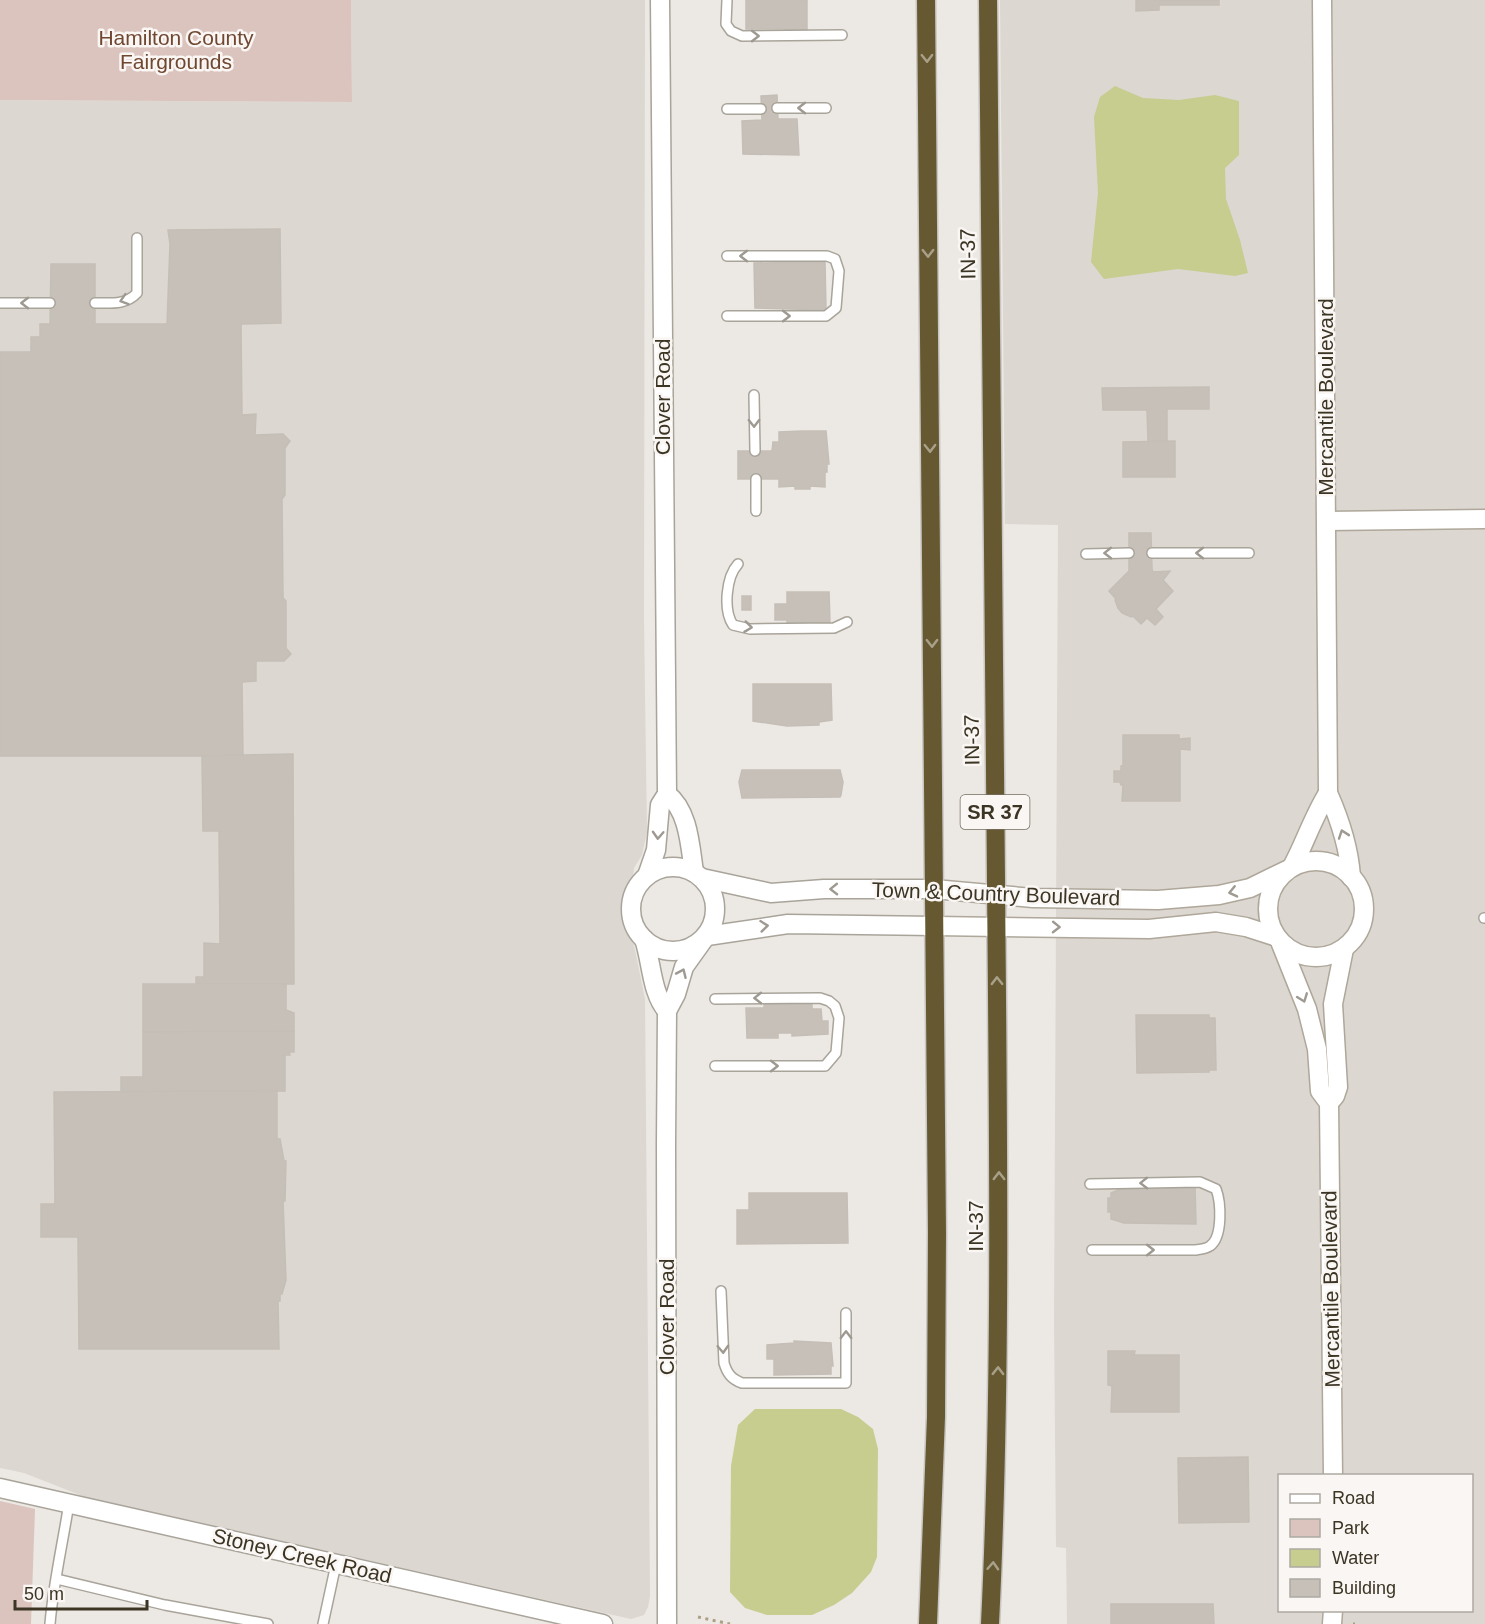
<svg xmlns="http://www.w3.org/2000/svg" width="1485" height="1624" viewBox="0 0 1485 1624" font-family="Helvetica,sans-serif">
<style>
.built{fill:#dcd7d1;fill-rule:evenodd}
.green{fill:#dbc4be}
.water{fill:#c6cd8f}
.building{fill:#c6c0b9;stroke:#c5beb6;stroke-width:1.5}
.lines{fill:none;stroke-linecap:round;stroke-linejoin:round}
.lane-casing{stroke:#a9a49a;stroke-width:12}
.street-casing{stroke:#a9a49a;stroke-width:21}
.secondary-casing{stroke:#aea79a;stroke-width:21}
.highway-casing{stroke:#c8c6c2;stroke-width:21}
.path{stroke:#ad9f86;stroke-width:3;stroke-dasharray:3 4.5;stroke-linecap:butt}
.lane{stroke:#fff;stroke-width:9}
.street{stroke:#fff;stroke-width:18}
.secondary{stroke:#fff;stroke-width:18}
.highway{stroke:#665932;stroke-width:18}
.oneway{stroke:#9e9a92}
.oneway2{stroke:#a8a089}
.labels{text-anchor:middle;stroke-width:5;stroke-linejoin:round;paint-order:stroke}
.shield{fill:#f9f6f4;stroke:#756f62;stroke-width:1.5}
.shield-label{font-size:20px;font-weight:bold;fill:#3c3524}
.park-label{font-size:21px;fill:#704731;stroke:#f9f6f4}
.street-label{font-size:21px;fill:#3c3524;stroke:#f9f6f4}
</style>
<rect width="100%" height="100%" fill="#ece8e3"/>
<g class="built">
<path d="M351,0H645L644,619L647,832L642,855L634,868L627,931L634,945L645,999L650,1596L648,1607L644,1615L631,1619L85,1497L24,1473L0,1468V100L352,102Z"/>
<path d="M1000,0H1485V1624H1067L1066,1548L1056,1547L1054,1319L1058,525L1005,524ZM1280,1476H1472V1610H1280Z"/>
</g>
<g class="green">
<path d="M0,0H351L352,102L0,100Z"/>
<path d="M0,1501L35,1509L31,1624H0Z"/>
</g>
<g class="water">
<path d="M1115,86L1143,98L1179,100L1215,95L1239,101V155L1225,168L1226,199L1240,240L1248,273L1235,276L1178,269L1104,279L1091,262L1098,193L1094,117L1100,97Z"/>
<path d="M755,1409H841L858,1417L873,1429L878,1449L877,1557L871,1572L852,1593L834,1605L812,1615H767L745,1608L730,1592L731,1466L738,1425Z"/>
</g>
<g class="building">
<path d="M746,0H807V31L786,33L785,29H746Z"/>
<path d="M1136,0H1219V5H1159V10L1136,11Z"/>
<path d="M777,95L778,119H797L799,155L743,154L742,121L762,120L761,96Z"/>
<path d="M280,229L281,323L241,324L242,415L256,414L255,435L283,434L290,441L285,448V495L282,499L283,598L286,601V648L291,654L284,661H256V681L242,682L243,756H0V352H31V337H40V324H50L51,264H95V324H167L170,244L168,230Z"/>
<path d="M825,262L826,310L755,308L754,263Z"/>
<path d="M1209,387V409H1167V442H1148L1147,410H1103L1102,388Z"/>
<path d="M803,431H826L829,464H827V472H825V487L810,486V489H795V486L779,487V479H738V451H772L773,442H779V432Z"/>
<path d="M1175,441V477H1123V442Z"/>
<path d="M1129,533H1151L1152,569L1153,572L1170,571L1163,580L1173,591L1156,609L1163,617L1155,625L1147,618L1141,624L1133,616L1131,617L1122,613L1118,608L1115,600L1116,599L1109,591L1129,571Z"/>
<path d="M787,592H829L830,623H787V620H775V604H787Z"/>
<rect x="742" y="596" width="9" height="14"/>
<path d="M753,684H831L832,720L819,722V725L787,726L753,721Z"/>
<path d="M1123,735H1179V739L1190,738V750L1180,749V801H1122L1123,785H1121L1120,782H1114V771H1121V766H1123Z"/>
<path d="M293,754L294,984H196V977H204V943L220,944L219,831H203L202,756Z"/>
<path d="M742,770H840L843,782L841,795L840,797L742,798L739,782Z"/>
<path d="M143,984H286V1010L294,1013V1031L143,1032Z"/>
<path d="M779,1001H790V1004H812V1009H821L822,1021H828V1034L792,1036V1033H778V1038H747L746,1008H764V1004H779Z"/>
<path d="M1136,1015H1209V1018H1215L1216,1070H1209V1072L1137,1073Z"/>
<path d="M294,1031V1052H289L290,1055H285V1091L121,1092V1077H143V1032Z"/>
<path d="M277,1091V1139H280L284,1161H286L285,1201H283L286,1280L282,1294H280V1301H278L279,1349H79L78,1237H41V1204H55L54,1092Z"/>
<path d="M1151,1186L1195,1187L1196,1224L1124,1223L1111,1219V1212H1108V1198H1111V1193L1123,1188H1151Z"/>
<path d="M749,1193H847L848,1243L737,1244V1210H749Z"/>
<path d="M794,1341L831,1343L833,1366H831V1374L774,1375V1359H767V1345L794,1343Z"/>
<path d="M1108,1351H1135L1134,1355H1179V1412H1111L1112,1386L1108,1385Z"/>
<path d="M1248,1457L1249,1522L1179,1523L1178,1458Z"/>
<path d="M1111,1604H1213L1214,1624H1111Z"/>
</g>
<g class="lines">
<g class="lane-casing">
<g id="lane">
<path d="M727,0L726,24L731,31L742,36L842,35"/>
<path d="M777,108H826"/>
<path d="M727,109H761"/>
<path d="M0,303H50"/>
<path d="M95,303C111,303 126,305 137,293V238"/>
<path d="M727,316H826L836,308L839,271L835,259L827,256H727"/>
<path d="M754,395L755,451"/>
<path d="M756,479V511"/>
<path d="M1152,553H1249"/>
<path d="M1086,554L1129,553"/>
<path d="M738,564C726,577 723,610 733,625L750,629L834,628L847,622"/>
<path d="M1484,918H1485"/>
<path d="M715,999L820,998L829,1001L835,1006L839,1018L836,1053L825,1066H715"/>
<path d="M1090,1184L1200,1182L1216,1189C1221,1202 1223,1237 1210,1246C1206,1249 1201,1249 1196,1250H1092"/>
<path d="M721,1291L724,1363C727,1373 731,1379 742,1383H846V1313"/>
<path d="M57,1579L165,1605L268,1624"/>
<path d="M50,1624C53,1585 63,1542 69,1503"/>
<path d="M323,1624L336,1564"/>
</g>
</g>
<g class="street-casing">
<g id="street">
<path d="M667,794C689,811 690,846 694,872"/>
<circle cx="673" cy="909" r="42"/>
<path d="M647,876L656,850L660,805L667,794L660,0"/>
<path d="M702,878L771,893L824,889H934"/>
<path d="M707,936L788,924L935,926"/>
<path d="M644,939C652,963 651,992 667,1011"/>
<path d="M0,1488L603,1624"/>
<path d="M667,1624L666,1144L667,1011L676,994L684,967L704,939"/>
</g>
</g>
<g class="secondary-casing">
<g id="secondary">
<path d="M1322,0L1328,793C1340,820 1349,847 1351,877"/>
<path d="M1327,521L1485,519"/>
<circle cx="1316" cy="909" r="48"/>
<path d="M1292,867C1305,843 1313,817 1328,793"/>
<path d="M934,889L1033,898L1158,900L1219,895L1250,888L1287,870"/>
<path d="M935,926L1149,929L1216,922L1246,927L1277,937"/>
<path d="M1281,944L1307,1009L1317,1049L1320,1091L1329,1103L1333,1476"/>
<path d="M1329,1103L1335,1096L1338,1087L1333,1004L1344,949"/>
<path d="M1332,1624L1333,1610"/>
</g>
</g>
<g class="highway-casing">
<g id="highway">
<path d="M926,0L937,1233L936,1417L928,1624"/>
<path d="M988,0C991,294 993,588 996,881C998,1129 1002,1376 990,1624"/>
</g>
</g>
<g class="path">
<path d="M698,1617L730,1624"/>
<path d="M1353,1624H1355"/>
</g>
<use href="#lane" class="lane"/>
<use href="#street" class="street"/>
<use href="#secondary" class="secondary"/>
<use href="#highway" class="highway"/>
</g>
<defs><path id="oneway-chevron" d="M-2-3.5L2.5 0L-2 3.5" fill="none" stroke-width="1.6" stroke-linecap="round" stroke-linejoin="round" transform="scale(1.5)"/></defs>
<g class="oneway">
<use href="#oneway-chevron" transform="translate(755 36)"/>
<use href="#oneway-chevron" transform="translate(802 108) rotate(180)"/>
<use href="#oneway-chevron" transform="translate(744 256) rotate(180)"/>
<use href="#oneway-chevron" transform="translate(124 300) rotate(163)"/>
<use href="#oneway-chevron" transform="translate(25 303) rotate(-180)"/>
<use href="#oneway-chevron" transform="translate(786 316)"/>
<use href="#oneway-chevron" transform="translate(754 423) rotate(89)"/>
<use href="#oneway-chevron" transform="translate(1108 553) rotate(179)"/>
<use href="#oneway-chevron" transform="translate(1200 553) rotate(180)"/>
<use href="#oneway-chevron" transform="translate(748 627) rotate(7)"/>
<use href="#oneway-chevron" transform="translate(1343 834) rotate(-109)"/>
<use href="#oneway-chevron" transform="translate(658 835) rotate(93)"/>
<use href="#oneway-chevron" transform="translate(834 889) rotate(179)"/>
<use href="#oneway-chevron" transform="translate(1233 892) rotate(167)"/>
<use href="#oneway-chevron" transform="translate(764 926) rotate(-6)"/>
<use href="#oneway-chevron" transform="translate(1056 927) rotate(1)"/>
<use href="#oneway-chevron" transform="translate(682 973) rotate(-66)"/>
<use href="#oneway-chevron" transform="translate(758 998) rotate(179)"/>
<use href="#oneway-chevron" transform="translate(1303 998) rotate(69)"/>
<use href="#oneway-chevron" transform="translate(774 1066)"/>
<use href="#oneway-chevron" transform="translate(1144 1183) rotate(179)"/>
<use href="#oneway-chevron" transform="translate(1150 1250)"/>
<use href="#oneway-chevron" transform="translate(846 1335) rotate(-90)"/>
<use href="#oneway-chevron" transform="translate(723 1349) rotate(87)"/>
</g>
<g class="oneway2">
<use href="#oneway-chevron" transform="translate(927 58) rotate(89)"/>
<use href="#oneway-chevron" transform="translate(928 253) rotate(89)"/>
<use href="#oneway-chevron" transform="translate(930 448) rotate(89)"/>
<use href="#oneway-chevron" transform="translate(932 643) rotate(89)"/>
<use href="#oneway-chevron" transform="translate(997 981) rotate(-91)"/>
<use href="#oneway-chevron" transform="translate(999 1176) rotate(-90)"/>
<use href="#oneway-chevron" transform="translate(998 1371) rotate(-89)"/>
<use href="#oneway-chevron" transform="translate(993 1566) rotate(-87)"/>
</g>
<g class="labels">
<rect class="shield" x="960.5" y="795" width="69" height="34" rx="4.5"/>
<g class="shield-label">
<text x="995" y="819">SR 37</text>
</g>
<g class="park-label">
<text x="176" y="45">Hamilton County<tspan x="176" dy="24">Fairgrounds</tspan></text>
</g>
<g class="street-label">
<text transform="translate(968 254) rotate(-91)" y="7">IN-37</text>
<text transform="translate(663 397) rotate(-90)" y="7">Clover Road</text>
<text transform="translate(1326 397) rotate(-90)" y="7">Mercantile Boulevard</text>
<text transform="translate(972 740) rotate(-91)" y="7">IN-37</text>
<text transform="translate(996 894) rotate(2)" y="7">Town &amp; Country Boulevard</text>
<text transform="translate(976 1226) rotate(-90)" y="7">IN-37</text>
<text transform="translate(1331 1289) rotate(-91)" y="7">Mercantile Boulevard</text>
<text transform="translate(667 1317) rotate(-90)" y="7">Clover Road</text>
<text transform="translate(302 1556) rotate(13)" y="7">Stoney Creek Road</text>
</g>
</g>
<rect x="1278" y="1474" width="195" height="138" fill="#f9f6f4" stroke="#ada9a1" stroke-width="1.5"/>
<rect x="1290" y="1494" width="30" height="9" fill="#ffffff" stroke="#ada9a1" stroke-width="1.5"/>
<text x="1332" y="1504" font-size="18" fill="#3c3524">Road</text>
<rect x="1290" y="1519" width="30" height="18" fill="#dbc4be" stroke="#ada9a1" stroke-width="1.5"/>
<text x="1332" y="1534" font-size="18" fill="#3c3524">Park</text>
<rect x="1290" y="1549" width="30" height="18" fill="#c6cd8f" stroke="#ada9a1" stroke-width="1.5"/>
<text x="1332" y="1564" font-size="18" fill="#3c3524">Water</text>
<rect x="1290" y="1579" width="30" height="18" fill="#c6c0b9" stroke="#ada9a1" stroke-width="1.5"/>
<text x="1332" y="1594" font-size="18" fill="#3c3524">Building</text>
<path d="M15 1600v9h132v-9" fill="none" stroke="#3c3524" stroke-width="3"/>
<text x="24" y="1600" font-size="18" fill="#3c3524" stroke="#f9f6f4" stroke-width="4.5" paint-order="stroke">50 m</text>
</svg>
